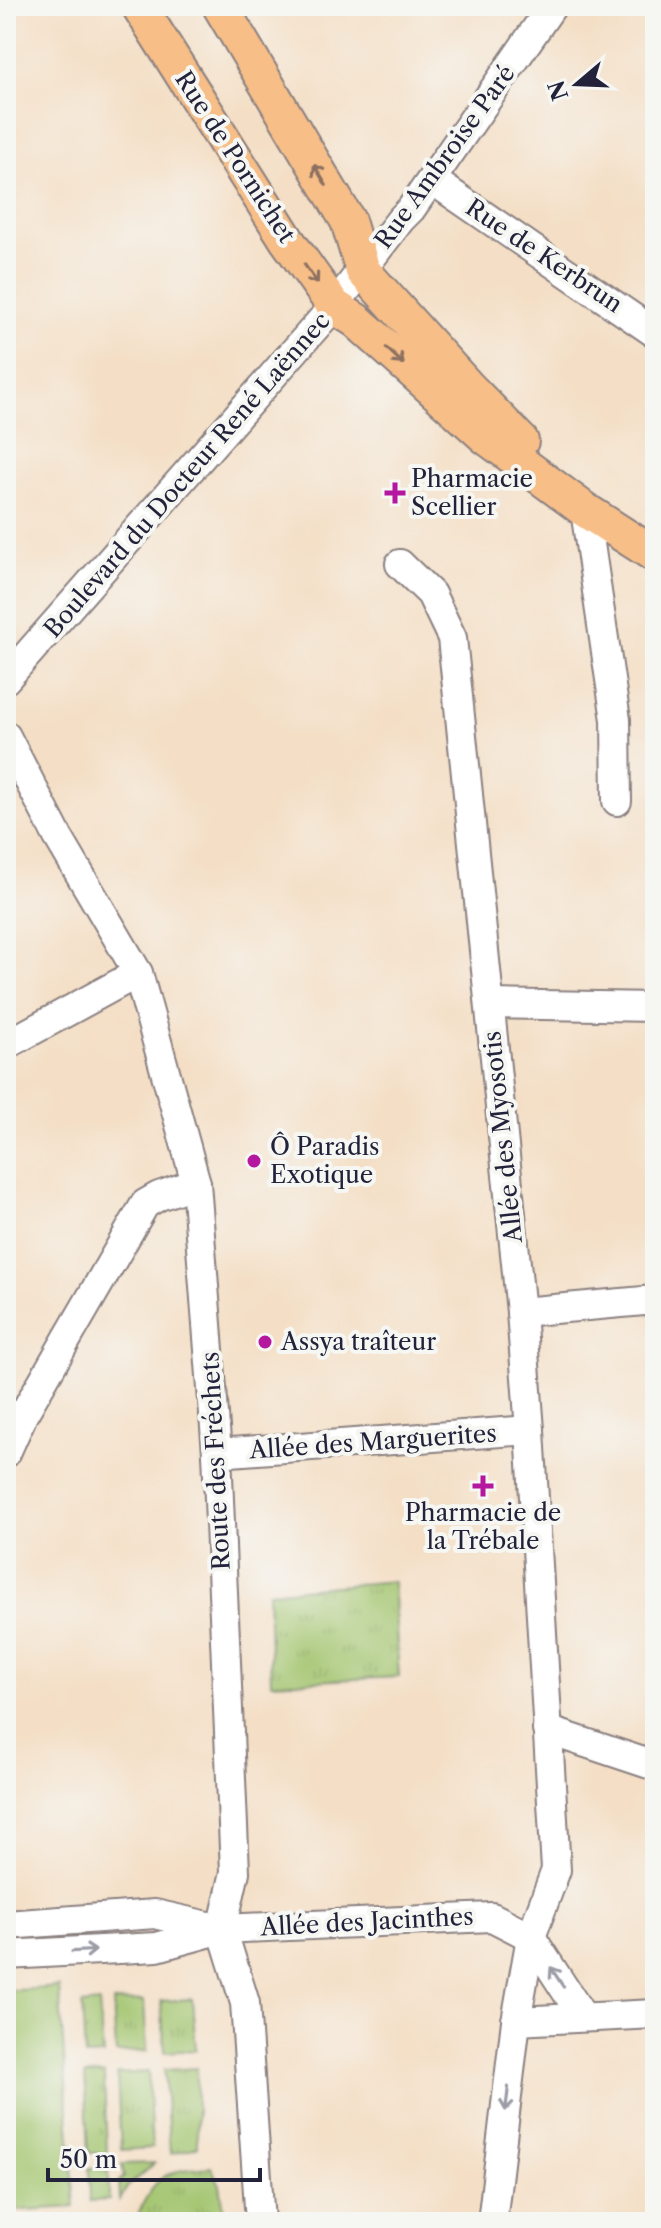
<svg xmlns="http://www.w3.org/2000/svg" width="661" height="2228" viewBox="0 0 661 2228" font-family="'Libre Caslon Text',serif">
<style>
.grass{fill:url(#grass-tufts);stroke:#627354;stroke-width:2}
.green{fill:#a2c46d;stroke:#627354;stroke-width:2}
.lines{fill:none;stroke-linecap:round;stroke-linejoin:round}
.minor-casing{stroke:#8b8080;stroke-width:32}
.major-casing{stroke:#8b8080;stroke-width:38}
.minor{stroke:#fff;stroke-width:28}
.major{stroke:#f7be87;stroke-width:34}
.oneway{stroke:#8c7061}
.oneway2{stroke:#9c9ca7}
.poi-dot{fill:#b5179e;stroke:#f6f6f2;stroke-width:3}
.labels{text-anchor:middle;stroke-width:8;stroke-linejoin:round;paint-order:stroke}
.street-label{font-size:24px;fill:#22223b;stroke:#f6f6f2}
.poi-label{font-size:24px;fill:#22223b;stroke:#f6f6f2;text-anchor:start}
</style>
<defs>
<pattern id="grass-tufts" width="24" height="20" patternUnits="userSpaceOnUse" patternTransform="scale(2)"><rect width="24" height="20" fill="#a2c46d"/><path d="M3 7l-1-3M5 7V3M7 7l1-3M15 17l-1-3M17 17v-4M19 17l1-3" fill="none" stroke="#8ba85f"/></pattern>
</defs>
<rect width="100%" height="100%" fill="#f6f6f2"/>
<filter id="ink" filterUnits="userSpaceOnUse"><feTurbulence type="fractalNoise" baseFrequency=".0125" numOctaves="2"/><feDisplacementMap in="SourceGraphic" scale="16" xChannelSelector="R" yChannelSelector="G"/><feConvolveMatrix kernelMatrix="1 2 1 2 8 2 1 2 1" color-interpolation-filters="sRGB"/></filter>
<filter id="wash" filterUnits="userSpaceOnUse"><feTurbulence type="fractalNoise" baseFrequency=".006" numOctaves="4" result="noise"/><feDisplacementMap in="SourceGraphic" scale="32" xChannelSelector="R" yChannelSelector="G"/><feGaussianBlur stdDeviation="1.8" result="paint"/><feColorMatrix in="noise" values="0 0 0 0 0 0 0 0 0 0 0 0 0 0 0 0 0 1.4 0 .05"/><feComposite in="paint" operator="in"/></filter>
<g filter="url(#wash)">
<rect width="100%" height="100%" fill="#f4dfc6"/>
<g class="grass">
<path d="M393,1581L399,1677L271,1683L268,1592Z"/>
<path d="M192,1999L196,2050L165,2052L161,2001Z"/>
<path d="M144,2001L147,2051L116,2053L113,2002Z"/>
<path d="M99,2003L103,2055L85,2056L82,2005Z"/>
<path d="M197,2068V2147L170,2154L164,2070Z"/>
<path d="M148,2072L152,2148L121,2150L117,2074Z"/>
<path d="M104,2074L107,2153H89L85,2075Z"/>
<path d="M154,2163L128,2186L120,2200L119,2181L124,2177L122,2164Z"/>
<path d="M211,2167L220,2185L226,2222H138L136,2217C158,2173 162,2171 211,2167Z"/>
<path d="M89,2168H109V2200L90,2201Z"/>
</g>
<path class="green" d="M59,1987L75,2207L6,2211V1991Z"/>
</g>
<g filter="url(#ink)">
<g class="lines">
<g class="minor-casing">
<g id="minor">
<path d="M432,180L655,333"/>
<path d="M585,510L616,720L617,801"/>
<path d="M400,564L431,594L452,638L521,1312L530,1430L556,1870L531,1937L516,2021L492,2222"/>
<path d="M6,679L334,306L401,219L411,209L552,6"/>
<path d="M6,736L58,837L138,973L196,1183L217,1453L235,1872L222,1929L245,2003L260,2222"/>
<path d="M490,1004L655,1007"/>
<path d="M6,1045L138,973"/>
<path d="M521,1312L655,1300"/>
<path d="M6,1453L23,1415L145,1204L159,1196L196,1183"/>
<path d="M217,1453L530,1430"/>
<path d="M547,1730L655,1766"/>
<path d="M6,1925L155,1914L217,1928"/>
<path d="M6,1955L157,1947L222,1929L492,1917L531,1937L583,2017"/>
<path d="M516,2021L655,2014"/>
</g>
</g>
<g class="major-casing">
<g id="major">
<path d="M139,6L287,240L334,306L357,321L486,437L585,510L655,555"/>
<path d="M220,6L348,221L363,271L467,386L521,441"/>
</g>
</g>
<use href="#minor" class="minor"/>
<use href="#major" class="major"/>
</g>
<defs><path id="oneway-shaft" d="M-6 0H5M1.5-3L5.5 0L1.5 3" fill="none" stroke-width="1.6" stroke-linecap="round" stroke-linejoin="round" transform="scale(2)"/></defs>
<g class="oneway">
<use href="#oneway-shaft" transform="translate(320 175) rotate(-121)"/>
<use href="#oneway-shaft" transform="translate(311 274) rotate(55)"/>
<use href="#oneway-shaft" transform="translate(395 356) rotate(43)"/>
</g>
<g class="oneway2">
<use href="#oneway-shaft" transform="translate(84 1951) rotate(-3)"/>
<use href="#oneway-shaft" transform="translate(557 1977) rotate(-123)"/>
<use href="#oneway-shaft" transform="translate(507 2099) rotate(97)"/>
</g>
</g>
<g class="poi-dot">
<path d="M391 481h8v8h8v8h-8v8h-8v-8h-8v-8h8z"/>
<circle cx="254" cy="1161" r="8"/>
<circle cx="265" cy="1342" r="8"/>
<path d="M479 1474h8v8h8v8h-8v8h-8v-8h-8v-8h8z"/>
</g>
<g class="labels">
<g class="street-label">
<text transform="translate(235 157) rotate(57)" y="8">Rue de Pornichet</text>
<text transform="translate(445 157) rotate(-54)" y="8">Rue Ambroise Paré</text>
<text transform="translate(544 256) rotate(34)" y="8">Rue de Kerbrun</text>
<text transform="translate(187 475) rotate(-49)" y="8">Boulevard du Docteur René Laënnec</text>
<text transform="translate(503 1137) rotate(-96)" y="8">Allée des Myosotis</text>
<text transform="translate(373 1442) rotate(-4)" y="8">Allée des Marguerites</text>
<text transform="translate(216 1461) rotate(-93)" y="8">Route des Fréchets</text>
<text transform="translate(367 1922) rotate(-3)" y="8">Allée des Jacinthes</text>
</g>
<g class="poi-label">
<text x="411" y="487">Pharmacie<tspan x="411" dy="28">Scellier</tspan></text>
<text x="270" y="1155">Ô Paradis<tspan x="270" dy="28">Exotique</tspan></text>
<text x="281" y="1350">Assya traîteur</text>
<text x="483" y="1521" text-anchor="middle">Pharmacie de<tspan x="483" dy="28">la Trébale</tspan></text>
</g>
</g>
<rect width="661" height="2228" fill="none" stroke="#f6f6f2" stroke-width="32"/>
<g transform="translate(577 84) rotate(251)" stroke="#f6f6f2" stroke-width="6" paint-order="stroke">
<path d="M0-6L14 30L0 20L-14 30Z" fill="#22223b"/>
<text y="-12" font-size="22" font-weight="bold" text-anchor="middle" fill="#22223b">N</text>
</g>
<path d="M48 2168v12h212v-12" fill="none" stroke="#22223b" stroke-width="4"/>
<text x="60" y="2168" font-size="24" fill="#22223b" stroke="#f6f6f2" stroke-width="6" paint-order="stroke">50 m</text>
</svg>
